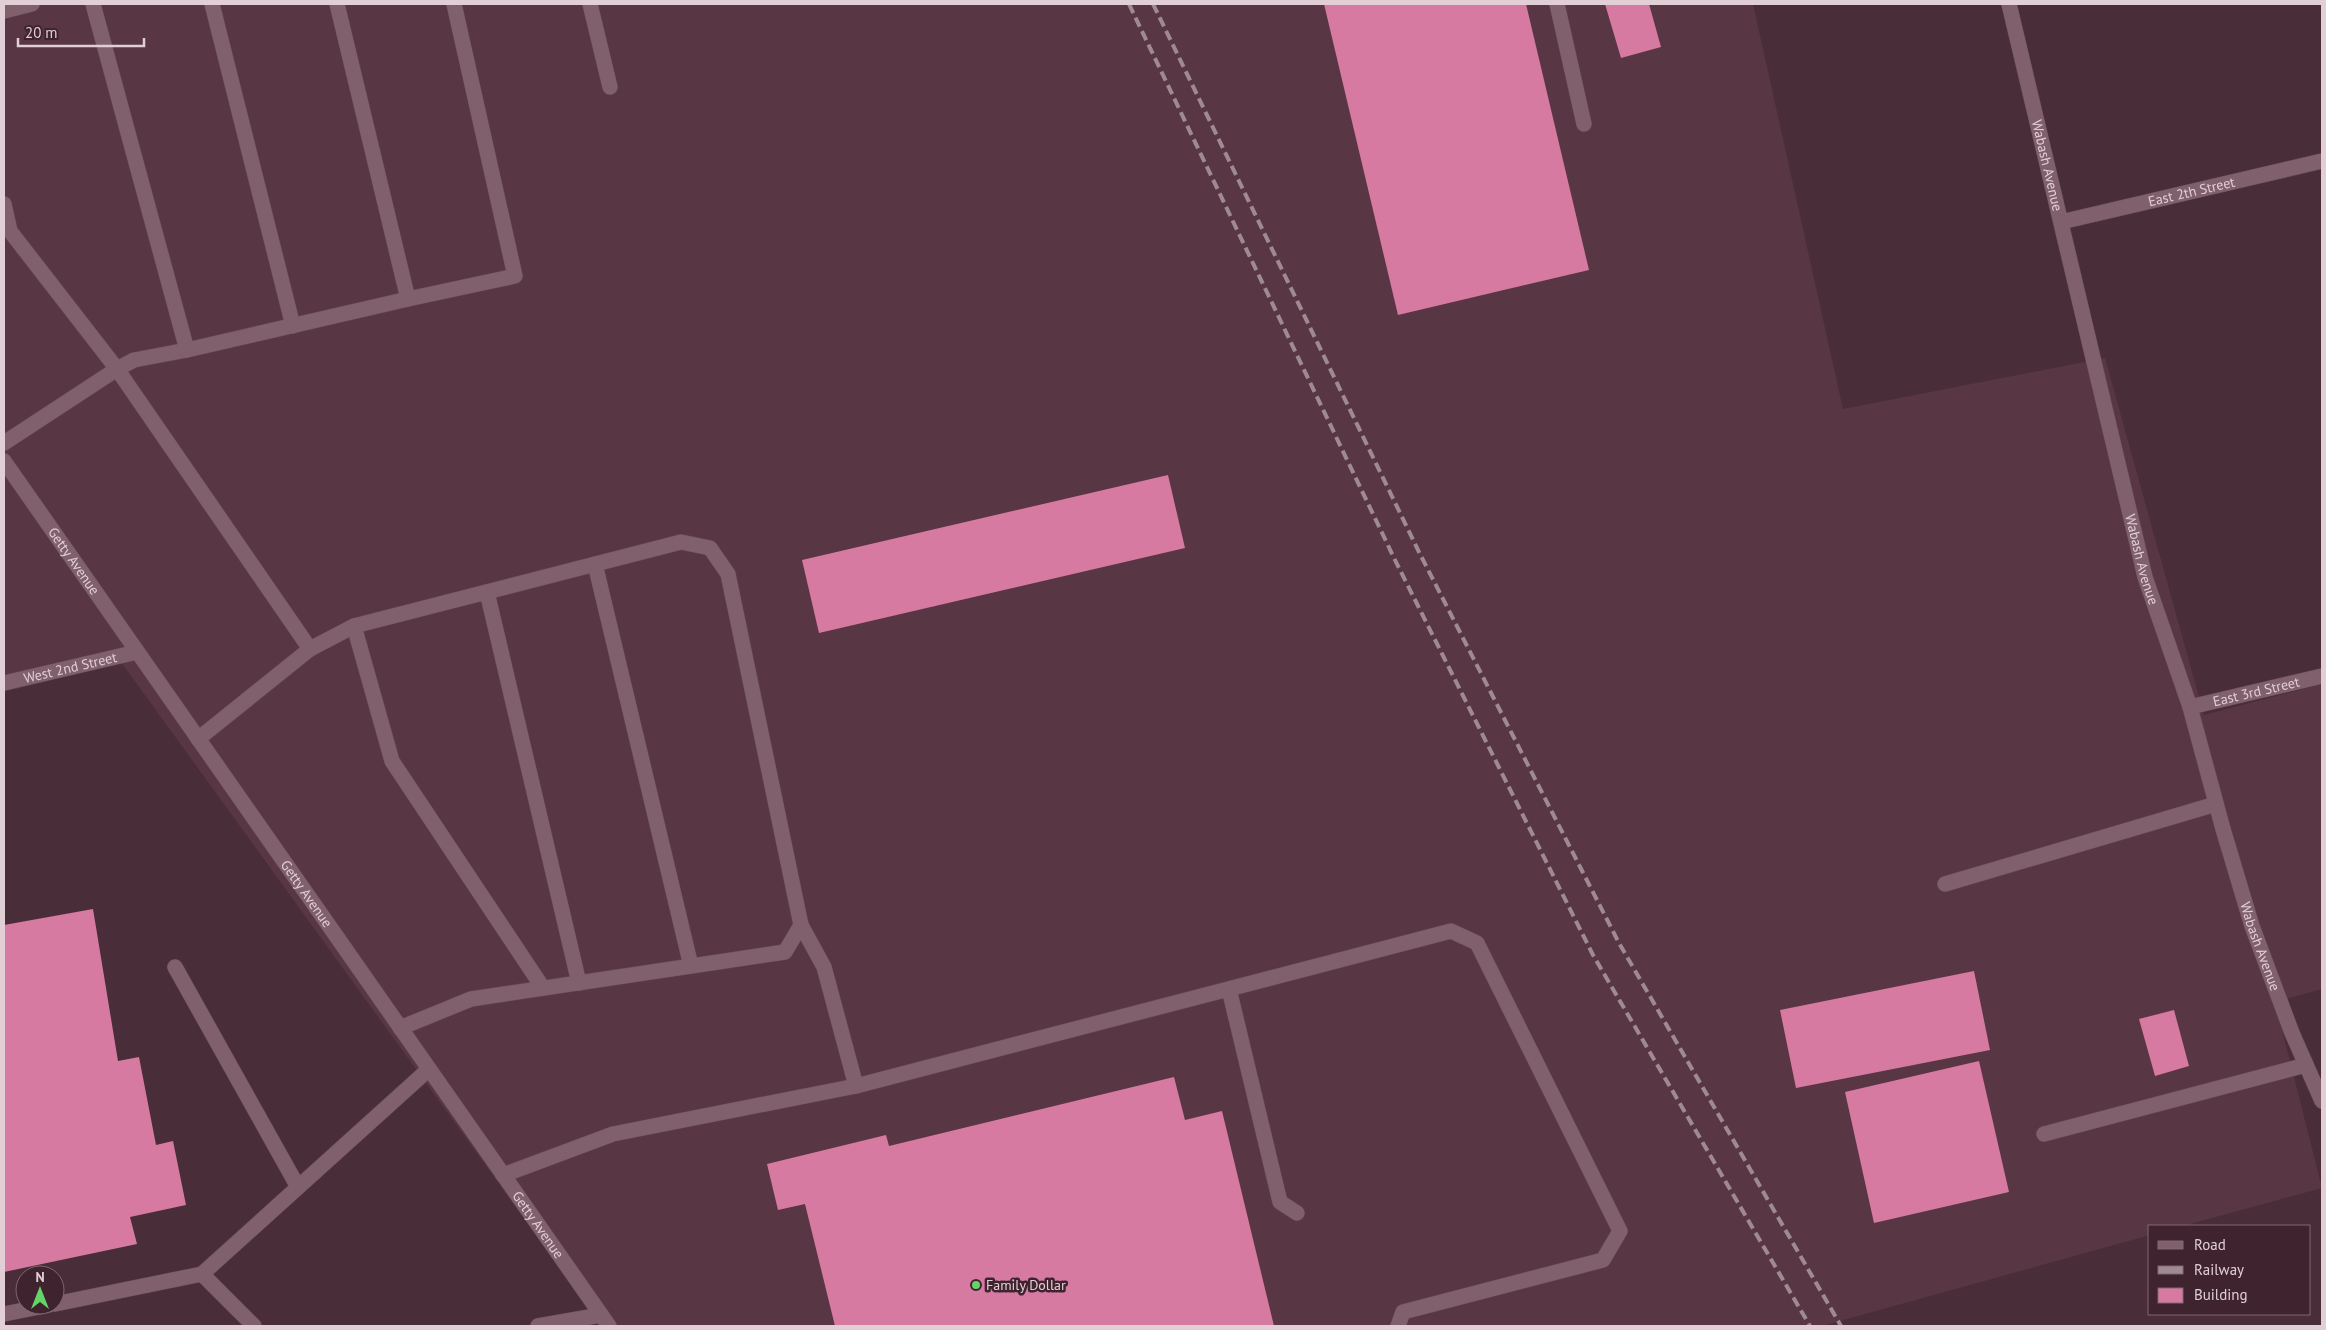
<svg xmlns="http://www.w3.org/2000/svg" width="2326" height="1330" viewBox="0 0 2326 1330" font-family="'PT Sans',sans-serif">
<style>
.built{fill:#593644}
.building{fill:#d77aa1}
.lines{fill:none;stroke-linecap:round;stroke-linejoin:round}
.service-casing{stroke:#644d56;stroke-width:16}
.minor-casing{stroke:#644d56;stroke-width:16}
.service{stroke:#80606c;stroke-width:15}
.minor{stroke:#80606c;stroke-width:15}
.rail{stroke:#a08a92;stroke-width:4;stroke-dasharray:10 5;stroke-linecap:butt}
.poi-dot{fill:#64d468;stroke:#3f232e;stroke-width:2}
.labels{text-anchor:middle;stroke-width:5;stroke-linejoin:round;paint-order:stroke}
.street-label{font-size:14px;fill:#e1cfd5;stroke:#3f232e}
.poi-label{font-size:14px;fill:#e1cfd5;stroke:#3f232e;text-anchor:start}
</style>
<rect width="100%" height="100%" fill="#492d39"/>
<path class="built" d="M4,4H1753L1843,409L2105,358L2204,715L2322,684V989L2275,1002L2322,1188L2183,1226H2150V1235L1822,1326H602L121,662L4,692Z"/>
<g class="building">
<path d="M1324,4H1526L1589,270L1398,315Z"/>
<path d="M1605,4H1649L1661,47L1621,58Z"/>
<path d="M1168,475L1185,548L819,633L802,560Z"/>
<path d="M93,909L118,1061L139,1057L156,1145L173,1141L186,1205L130,1217L137,1244L4,1272V925Z"/>
<path d="M1974,971L1990,1050L1796,1088L1780,1010Z"/>
<path d="M2174,1010L2189,1066L2155,1076L2139,1019Z"/>
<path d="M1979,1061L2009,1192L1874,1223L1845,1092Z"/>
<path d="M1174,1077L1185,1120L1222,1111L1274,1326H835L805,1204L778,1210L767,1164L886,1135L889,1146Z"/>
</g>
<g class="lines">
<g class="service-casing">
<g id="service">
<path d="M93,4L187,350"/>
<path d="M212,4L293,326"/>
<path d="M590,4L610,87"/>
<path d="M1557,4L1584,124"/>
<path d="M4,11L32,4"/>
<path d="M4,204L10,231L117,369L310,649"/>
<path d="M408,299L515,276L454,4"/>
<path d="M4,443L117,369L134,360L187,350L408,299L337,4"/>
<path d="M595,564L691,966"/>
<path d="M487,592L579,983"/>
<path d="M354,626L392,761L543,988"/>
<path d="M198,739L310,649L354,626L681,542L710,548L728,574L801,925L785,952L471,999L400,1028"/>
<path d="M1945,884L2216,804"/>
<path d="M801,925L824,967L856,1086L1451,931L1477,943L1620,1231L1603,1260L1403,1312L1398,1326"/>
<path d="M175,967L298,1187"/>
<path d="M1229,989L1280,1202L1297,1213"/>
<path d="M2044,1134L2306,1065"/>
<path d="M503,1175L613,1134L856,1086"/>
<path d="M202,1274L254,1326"/>
<path d="M55,1304L202,1274L429,1069"/>
<path d="M4,1314L49,1305"/>
<path d="M538,1326L601,1315"/>
</g>
</g>
<g class="minor-casing">
<g id="minor">
<path id="s1" d="M2009,4L2145,577L2190,707L2223,829L2252,926L2292,1033L2322,1101"/>
<path id="s2" d="M2061,222L2322,161"/>
<path id="s3" d="M4,461L609,1326"/>
<path id="s4" d="M4,683L137,652"/>
<path id="s5" d="M2190,707L2322,676"/>
</g>
</g>
<use href="#service" class="service"/>
<use href="#minor" class="minor"/>
<g class="rail">
<path d="M1129,4L1395,560L1593,955L1810,1326"/>
<path d="M1153,4L1420,554L1619,943L1841,1326"/>
</g>
</g>
<circle class="poi-dot" cx="976" cy="1285" r="5"/>
<g class="labels">
<g class="street-label">
<text dy="5" stroke="none"><textPath href="#s1" startOffset="166">Wabash Avenue</textPath></text>
<text dy="5" stroke="none"><textPath href="#s2" startOffset="134">East 2th Street</textPath></text>
<text dy="5" stroke="none"><textPath href="#s1" startOffset="571">Wabash Avenue</textPath></text>
<text dy="5" stroke="none"><textPath href="#s3" startOffset="122">Getty Avenue</textPath></text>
<text dy="5" stroke="none"><textPath href="#s4" startOffset="68">West 2nd Street</textPath></text>
<text dy="5" stroke="none"><textPath href="#s5" startOffset="68">East 3rd Street</textPath></text>
<text dy="5" stroke="none"><textPath href="#s3" startOffset="528">Getty Avenue</textPath></text>
<text dy="5" stroke="none"><textPath href="#s1" startOffset="976">Wabash Avenue</textPath></text>
<text dy="5" stroke="none"><textPath href="#s3" startOffset="932">Getty Avenue</textPath></text>
</g>
<g class="poi-label">
<text x="986" y="1290">Family Dollar</text>
</g>
</g>
<rect width="2326" height="1330" fill="none" stroke="#e1cfd5" stroke-width="10"/>
<rect x="2148" y="1225" width="162" height="90" fill="#3f232e" stroke="#806871"/>
<rect x="2158" y="1241" width="25" height="8" fill="#80606c" stroke="#806871"/>
<text x="2194" y="1250" font-size="15" fill="#e1cfd5">Road</text>
<rect x="2158" y="1266" width="25" height="8" fill="#a08a92" stroke="#806871"/>
<text x="2194" y="1275" font-size="15" fill="#e1cfd5">Railway</text>
<rect x="2158" y="1288" width="25" height="15" fill="#d77aa1" stroke="#806871"/>
<text x="2194" y="1300" font-size="15" fill="#e1cfd5">Building</text>
<g transform="translate(40 1290)"><circle r="24" fill="#3f232e" stroke="#806871"/>
<path d="M0-4L9 19L0 12L-9 19Z" fill="#64d468"/>
<text y="-8" font-size="14" font-weight="bold" text-anchor="middle" fill="#e1cfd5">N</text>
</g>
<path d="M18 38v8h126v-8" fill="none" stroke="#e1cfd5" stroke-width="2.5"/>
<text x="25" y="38" font-size="15" fill="#e1cfd5" stroke="#3f232e" stroke-width="4" paint-order="stroke">20 m</text>
</svg>
